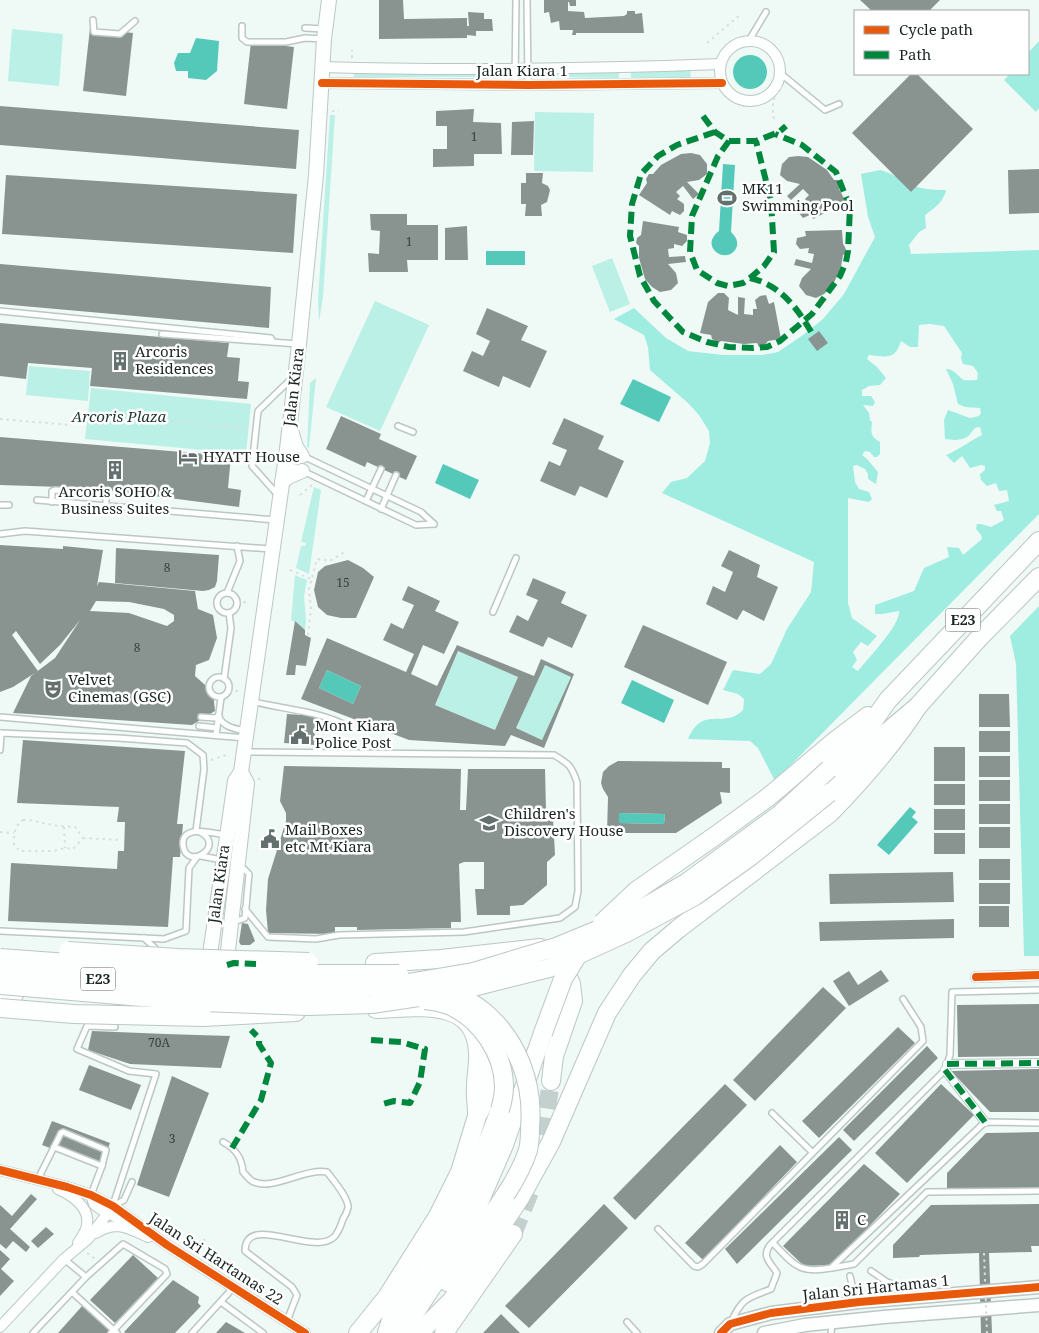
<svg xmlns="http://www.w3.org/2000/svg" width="1039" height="1333" viewBox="0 0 1039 1333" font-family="'Noto Serif',serif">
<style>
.green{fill:#baf0e5}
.forest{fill:#9eede0;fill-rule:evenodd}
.water{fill:#54c8b9}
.building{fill:#899491;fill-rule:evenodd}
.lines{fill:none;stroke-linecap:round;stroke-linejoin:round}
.motorway-tunnel{stroke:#c4d0cd;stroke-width:18;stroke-dasharray:18 9;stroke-linecap:butt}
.service-casing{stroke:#bcc7c5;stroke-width:8}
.pedestrian-casing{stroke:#bcc7c5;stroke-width:10}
.minor-casing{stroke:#bcc7c5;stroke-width:12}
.tertiary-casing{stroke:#bcc7c5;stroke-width:15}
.secondary-casing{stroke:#bcc7c5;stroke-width:16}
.motorway-casing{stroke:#bcc7c5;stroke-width:20}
.path{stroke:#dbdede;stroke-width:2;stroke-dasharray:2.5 4;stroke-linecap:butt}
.service{stroke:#fdfefe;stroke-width:5}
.pedestrian{stroke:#fdfefe;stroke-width:8}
.minor{stroke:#fdfefe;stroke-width:10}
.tertiary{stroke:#fdfefe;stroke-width:12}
.secondary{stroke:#fdfefe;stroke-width:14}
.motorway{stroke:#fdfefe;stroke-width:18}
.motorway-bridge-casing{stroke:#bcc7c5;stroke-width:20;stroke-linecap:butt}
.path-bridge{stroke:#dbdede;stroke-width:2;stroke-dasharray:2.5 4;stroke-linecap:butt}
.motorway-bridge{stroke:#fdfefe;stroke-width:18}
.quiet{stroke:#00873e;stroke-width:6;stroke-dasharray:12 6;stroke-linecap:butt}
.cycleway-casing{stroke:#fff;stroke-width:11}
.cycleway{stroke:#e8590c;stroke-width:8}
.labels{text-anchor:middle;stroke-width:5;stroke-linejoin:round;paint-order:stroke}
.number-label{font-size:12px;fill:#35423f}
.shield{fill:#fff;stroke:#5e6766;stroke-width:1}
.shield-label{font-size:14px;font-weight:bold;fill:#192624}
.street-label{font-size:15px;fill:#192624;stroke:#fff}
.poi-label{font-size:15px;fill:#192624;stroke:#fff;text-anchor:start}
.park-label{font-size:15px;font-style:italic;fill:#223a35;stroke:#fff}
</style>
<rect width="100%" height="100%" fill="#effaf7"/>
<g class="green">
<path d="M12,29L63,34L59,86L8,81Z"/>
<path d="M631,69H690L691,78H631Z"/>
<path d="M502,70V77H354V71Z"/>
<path d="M542,70H619V78L543,77Z"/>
<path d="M535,112L594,113L593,172L534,171Z"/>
<path d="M330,115H335L323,297L319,322L318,300Z"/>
<path d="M612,258L630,304L610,312L592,266Z"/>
<path d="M375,301L429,325L380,431L326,407Z"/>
<path d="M29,366L90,371L88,401L26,395Z"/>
<path d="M316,378L309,448L307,447L310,383Z"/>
<path d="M91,388L251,404L246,454L85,439Z"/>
<path d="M314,487L321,490L309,574L296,568L301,546H305L306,543L301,542Z"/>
<path d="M295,575L307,580L304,596L306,621L305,630L295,622L291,620Z"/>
<path d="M458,651L518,677L495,730L435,705Z"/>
<path d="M545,665L571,677L542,740L516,728Z"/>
</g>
<g class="forest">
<path d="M1039,41V108L1036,112L1004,80L1010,74H1028V53Z"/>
<path d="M880,170C891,173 893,175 902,180C915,189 931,190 946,190C944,201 935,208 925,215L926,228L919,232L909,245L911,254L1039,250V514L775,781L758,748L750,741L688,739C703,704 723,730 743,710L744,699L738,694L723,690L733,670L760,674L771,664L787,629L811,592L814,562L662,493L671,482L687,478L705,461L710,443L709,431L699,415L688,403L650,370L648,347L644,335L614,319L634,308L666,338L688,351L723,355H762L778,352L803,335L823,319L844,294L875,237L868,217L861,174ZM930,324L944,326L962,353L961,358L963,364L973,366L978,373L977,380C973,380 968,381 964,380C957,376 955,369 946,369L953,384L958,404L965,407L980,408L981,413L979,416L970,418L948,410L944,420L945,439C952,440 960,441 967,437C973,433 972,427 980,427L982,435C969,441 959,450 946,455L954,463L962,456L970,468L981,465L985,466V470L980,474L981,480L987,486L996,483L999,491L1007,490L1009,501L994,505L997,511H1001L1004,520L991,527L981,524H977L976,529L981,535L982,539L963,555L959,548L947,547L949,557L924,568L914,591L875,605V614H882L899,611C900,626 868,658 858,671L852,667L857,660L853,652L861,642L868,646L877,636L852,618L848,603V498L869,502L872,499L869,492L859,489L855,482L853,466L857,465L865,469L868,474V479L876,484L878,472L867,459L862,455L865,451L870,452L874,457H877L880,454V442C870,436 871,432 872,422L870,420L869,413L863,405L873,406L875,402L871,396H862V390L869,386L880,385L886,378L877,367L867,359L869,355C887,357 895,360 901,341L910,347H918L919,325Z"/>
<path d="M1039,606V956H1024L1016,664L1010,636Z"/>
</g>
<g class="water">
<path d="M196,38L219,41L217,71L206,80L188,78V71H176L174,63L178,53H190Z"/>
<circle cx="750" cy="72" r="17"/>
<path d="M723,164L735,165L731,232C735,236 738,240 737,246C730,267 697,248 719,231Z"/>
<rect x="486" y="251" width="39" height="14"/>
<path d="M633,379L671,397L659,422L620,404Z"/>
<path d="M443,464L479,480L470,499L435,483Z"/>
<path d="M327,670L361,686L353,704L319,688Z"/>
<path d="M632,680L674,700L664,723L621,703Z"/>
<path d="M910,807L916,812L912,817L918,822L889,855L877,845Z"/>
<path d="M619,813L665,814L664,824L619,823Z"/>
</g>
<g class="building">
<path d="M379,0H403L404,19L467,18V26H469L468,12L484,13V19H492L493,31H476V36L467,35V38L379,39Z"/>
<path d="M544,0H576V6H570L569,2H568V11L584,12L585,18L624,16L627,14V11H635V14L642,13L644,33H576V35H572L573,30H560L559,21L551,23L549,12L544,13Z"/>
<path d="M860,0H940L929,11H872Z"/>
<path d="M90,28L133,33L126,96L83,91Z"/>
<path d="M251,42L294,47L287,109L244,104Z"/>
<path d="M911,74H917L973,129L911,192L852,133Z"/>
<path d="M0,106L299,130L296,169L0,145Z"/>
<path d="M474,109L473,122L501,123L502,154H474V166L433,167V149H447V126H436V111Z"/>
<path d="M534,121L533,155H511L512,122Z"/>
<path d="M691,153L700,155L707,164V174L699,180L687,182L699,194L693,199L683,186L676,192L680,196L677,199L684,204V211L680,215L672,211L670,215L639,195L647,183L646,179L649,174H653L661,165L681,154Z"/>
<path d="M798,156L808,157L827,170L834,180H838L840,185L839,189L846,202L813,219L812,214L803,218L799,213L800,207L808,203L805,199L809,195L803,189L791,200L787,196L800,184L787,181L780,175L782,164L789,157Z"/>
<path d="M1039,169V213L1009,214L1008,170Z"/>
<path d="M526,173H543L542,183L548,186L550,190L547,202L541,205L542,216H525L526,204H521V183H526Z"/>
<path d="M6,175L297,194L293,253L2,234Z"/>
<path d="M370,214H407V225H438V260H407L408,272H369L368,253L379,254L380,231L371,230Z"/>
<path d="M643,221L679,227L678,232L687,235V241L682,246L674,244V248L668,249L669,257L685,256L686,262L668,264L676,273L678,283L671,290L660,292L652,287L645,279L639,258V246L636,243L637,238L641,235Z"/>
<path d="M467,226L468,260H445V228Z"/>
<path d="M842,230L843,244L845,247L847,253L843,255L841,267L832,287L824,294L816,298L806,295L799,286L802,278L811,269L794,265L796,259L812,263L814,254L808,253L809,248L800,249L796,244L797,238L806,236L805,231Z"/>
<path d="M0,264L271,287L269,328L0,304Z"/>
<path d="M718,293H724L729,298L728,310L738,315V297L745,298L744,314L753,315V309H757L755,300L760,296L766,295L769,304L774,302L781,339L768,341L765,345L759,347L757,343L744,344L721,341L718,343L712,339L711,335L700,333L708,302Z"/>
<path d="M487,308L528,326L521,340L547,351L530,388L503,376L499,387L463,371L472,351L483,356L490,341L476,334Z"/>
<path d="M0,323L229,343L227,357L240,358L238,381L249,382L247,399L90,386L92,368L28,363L26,379L0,376Z"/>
<path d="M819,331L828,343L817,351L808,339Z"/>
<path d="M341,416L381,434L379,439L417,456L406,480L367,462L365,467L326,449Z"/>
<path d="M564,418L604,436L598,449L624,461L607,498L580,486L575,496L540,481L549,461L560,466L567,450L552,444Z"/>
<path d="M0,437L231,456L228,488L241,490L239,507L92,488L0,485Z"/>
<path d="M0,545L63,549V546L103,550L97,586L99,582L195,591L198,609L213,615L217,638L209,660L196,665L195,676L213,692L215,711L192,725L13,713L31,676L55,658L80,620L60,645L40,664L16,631L12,635L38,671L13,687L0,692ZM96,601L129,602L164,609L174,615V621L167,626L129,613L90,611Z"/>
<path d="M116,548L219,555L217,581L215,587L209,590L203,591L115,583Z"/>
<path d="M729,550L760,565L757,577L778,587L764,621L743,610L737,620L706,604L713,586L725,592L733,572L721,566Z"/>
<path d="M348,560L363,568L374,577L356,618H341L327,615L318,607L314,590L318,572L325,566Z"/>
<path d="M533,578L566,592L561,603L587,615L572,648L548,637L543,647L509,632L517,615L528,621L538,600L526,595Z"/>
<path d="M408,586L440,601L435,611L459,622L444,654L423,645L411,674L437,686L457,645L534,676L541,659L574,674L544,748L511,735L505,746L409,740L301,699L327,638L406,672L414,654L383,640L391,623L403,629L414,605L402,600ZM458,651L518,677L495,730L435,705ZM545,665L571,677L542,740L516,728ZM327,670L361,686L353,704L319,688Z"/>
<path d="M295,621L305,630V635L311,638L306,666L296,665L295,675H286Z"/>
<path d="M643,625L727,662L708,705L624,667Z"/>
<path d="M979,694H1009L1010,727H979Z"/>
<path d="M287,714L316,716L314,745L284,743Z"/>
<rect x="979" y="731" width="31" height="21"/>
<path d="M23,740L185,751L177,824H183L180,857H173L168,927L8,921L11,863L117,869L118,851H124L125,822H117L119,807L17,803Z"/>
<rect x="934" y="747" width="31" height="34"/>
<rect x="979" y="756" width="31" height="21"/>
<path d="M618,761L722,762V768H730V793L720,792L722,803L676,833H607L608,797L603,789L601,783L603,772L609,766ZM619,813L665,814L664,824L619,823Z"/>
<path d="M284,766L461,769L460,810H466L468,769H545L546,810L553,818L555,855L547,862V885L523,905L510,906V915H477L475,889H484V862H464L459,864L461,922H451V928L357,930V927H335V934L268,933L266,910L268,879L286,821V813L280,801Z"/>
<rect x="979" y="780" width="31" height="21"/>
<rect x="934" y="784" width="31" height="21"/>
<rect x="979" y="804" width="31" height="20"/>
<rect x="934" y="809" width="31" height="21"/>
<rect x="979" y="827" width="31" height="21"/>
<rect x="934" y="833" width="31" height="21"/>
<rect x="979" y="859" width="31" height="21"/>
<path d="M953,872L954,902L830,904L829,874Z"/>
<rect x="979" y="883" width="31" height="21"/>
<rect x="979" y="906" width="30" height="21"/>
<path d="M954,919V938L820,941L819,922Z"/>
<path d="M242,923L248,924L255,941L250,945H241L239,942Z"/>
<path d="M881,970L889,981L849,1006L833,981L849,971L858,985Z"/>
<path d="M823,987L846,1008L755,1101L733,1080Z"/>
<path d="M1039,1004V1056L958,1057L957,1005Z"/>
<path d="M898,1027L915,1043L819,1138L802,1121Z"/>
<path d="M92,1031L166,1034L230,1036L221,1068L130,1064L88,1050Z"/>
<path d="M927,1046L938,1058L854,1141L843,1130Z"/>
<path d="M89,1065L141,1085L131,1110L79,1090Z"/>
<path d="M1039,1069V1112H990L951,1071Z"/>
<path d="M172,1076L209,1093L169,1197L137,1185Z"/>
<path d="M725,1084L747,1105L635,1220L613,1198Z"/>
<path d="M941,1084L974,1115L907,1183L875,1153Z"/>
<path d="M52,1121L110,1143L101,1167L42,1145Z"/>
<path d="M1039,1132V1190L947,1191V1173L986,1133Z"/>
<path d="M839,1137L852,1150L737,1264L725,1249Z"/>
<path d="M780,1145L797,1162L703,1260L685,1243Z"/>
<path d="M864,1164L900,1194L832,1265L804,1266L783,1246Z"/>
<path d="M31,1194L37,1199L10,1229L30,1247L26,1252L13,1241L6,1249L0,1244V1205L12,1216Z"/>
<path d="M604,1204L628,1228L529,1328L505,1306Z"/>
<path d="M1039,1204V1246H1031L1032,1252L989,1253L992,1333H981L979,1253L920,1255L919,1257L893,1258V1245L931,1205Z"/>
<path d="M46,1227L54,1234L38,1248L31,1241Z"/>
<path d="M0,1250L10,1259L1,1269L14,1281L0,1296Z"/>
<path d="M133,1255L158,1278L115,1323L90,1300Z"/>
<path d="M173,1280L199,1297L198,1303L201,1306L175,1333H126L124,1332Z"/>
<path d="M83,1305L111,1330L108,1333H58Z"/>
<path d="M501,1314L520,1333H483Z"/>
<path d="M226,1322L245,1333H216Z"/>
</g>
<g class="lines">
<g class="motorway-tunnel">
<path d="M539,1162L551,1081"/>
<path d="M513,1234L532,1187"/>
</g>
<g class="service-casing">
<g id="service">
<path d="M527,0L528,85"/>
<path d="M93,20L94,32L120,34L135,21"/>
<path d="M242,26V38L247,42H286L305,38L324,39"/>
<path d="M305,28L324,29"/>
<path d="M748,42L766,12"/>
<path d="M780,73L825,110L839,104"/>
<path d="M515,85L516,0"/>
<path d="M0,311L271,338L273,342"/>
<path d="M162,334L298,344"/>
<path d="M398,426L413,432"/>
<path d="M303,456L421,512L434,524"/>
<path d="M286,463L416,525L434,524"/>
<path d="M278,495L252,466L258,411L292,378"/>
<path d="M37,500L276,520"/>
<path d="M366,501L381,469"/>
<path d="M52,502V491L55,490L103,493L106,494V506"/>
<path d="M0,505H9"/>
<path d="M381,509L396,475"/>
<path d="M0,534L25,531L271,549"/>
<circle cx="227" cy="603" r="10"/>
<path d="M227,593L240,561L237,546"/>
<path d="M493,612L516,558"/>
<circle cx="219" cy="687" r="10"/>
<path d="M224,679L231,628L229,613"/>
<path d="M251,701C281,709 312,710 341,723"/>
<path d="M0,717L245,738"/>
<path d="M201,717L215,718L219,716"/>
<path d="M219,717C223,727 236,729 245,731"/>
<path d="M199,726L217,728"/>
<path d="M0,733L118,738L187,743L203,755L204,769L196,831"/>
<path d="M216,735L221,698"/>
<path d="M0,750L1,733"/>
<path d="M244,752L554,755C569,764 571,765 577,782L578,891L575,907L560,918L464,932L339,935L316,939L268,937L245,909"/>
<path d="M200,832C227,846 186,872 183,845C181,824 214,833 225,835"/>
<path d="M201,856L222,860"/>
<path d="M234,922L245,918L249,874L240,865"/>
<path d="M0,931L164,939L186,931L189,868L197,857"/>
<path d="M144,938L155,948L156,952"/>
<path d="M772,1113L812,1152"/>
<path d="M223,1142C236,1149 242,1158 243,1172C246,1175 249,1179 252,1181C271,1192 304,1168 327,1172C333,1180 349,1198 348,1208C347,1212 345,1216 343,1219C341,1225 339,1232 334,1237C314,1257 245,1212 245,1251L292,1287L297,1295L287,1321"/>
<path d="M54,1147L102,1166L91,1195"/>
<path d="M38,1179L61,1133L63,1132L106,1150L102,1166"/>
<path d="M113,1205L156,1074L129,1071L77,1049L87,1026L115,1027"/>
<path d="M113,1206L124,1200L132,1182"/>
<path d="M658,1229L694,1266L698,1267L703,1264L923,1041L921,1027L903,999"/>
<path d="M773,1243C794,1265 799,1274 831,1268L985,1122L1039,1123"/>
<path d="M64,1259L86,1277"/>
<path d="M832,1268L854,1264L927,1192L1039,1191"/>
<path d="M871,1271L887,1282L902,1287L909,1296"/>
<path d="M850,1276L854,1294L859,1302"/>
<path d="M73,1293L117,1333"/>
<path d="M221,1302L263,1333"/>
<path d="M627,1322L637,1333"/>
<path d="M731,1322C743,1297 746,1299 771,1289L777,1273C771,1263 761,1257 770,1245L945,1070L950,1055L952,992L1039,990"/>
<path d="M33,1333L86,1277L123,1244L165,1269L167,1274L111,1333"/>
<path d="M192,1333L233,1288"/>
<path d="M831,1333L832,1323"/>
</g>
</g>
<g class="pedestrian-casing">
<g id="pedestrian">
<path d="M947,1064L1039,1063"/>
<path d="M945,1070L985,1122"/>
</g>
</g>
<g class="minor-casing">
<g id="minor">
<circle cx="750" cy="71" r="30"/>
<path d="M323,67C455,71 588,69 720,64"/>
<path d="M322,83L528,85L722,83"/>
<path d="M976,977L1039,975"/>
<path d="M0,1170L67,1187L91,1195L113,1206L167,1245L305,1333"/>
<path d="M58,1189C71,1195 90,1207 87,1225C86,1232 81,1238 78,1243"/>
<path d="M91,1195L94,1204L99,1208L129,1224"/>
<path d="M96,1233C116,1220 128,1228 148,1237"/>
<path d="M0,1327L64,1259L88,1239L113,1206"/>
</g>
</g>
<g class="tertiary-casing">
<g id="tertiary">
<path d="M721,1333L730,1324L771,1313L859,1302L1039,1287"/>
<path d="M764,1333L805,1325L884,1317L1039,1305"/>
</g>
</g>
<g class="secondary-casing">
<g id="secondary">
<path d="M291,430L296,447L302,456"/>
<path d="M282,482L288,477L302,471"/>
<path d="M208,968L235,781L241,772L287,449L299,344L316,175L324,39L329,0"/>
<path d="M226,968L247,783L241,772"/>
</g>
</g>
<g class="motorway-casing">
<g id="motorway">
<path d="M829,769L869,727L888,700L1039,541"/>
<path d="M829,793L885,734L918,706L979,638L1039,577"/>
<path d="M767,798L835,741L868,716"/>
<path d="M375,963L441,959L540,948"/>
<path d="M0,995H14"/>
<path d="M376,1009C415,1008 475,996 478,1052C479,1063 476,1075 476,1086C475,1095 477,1104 477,1113"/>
<path d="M203,1017L296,1012"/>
<path d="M551,1081L554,1056L573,1001L571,984L561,962"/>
<path d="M447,1282L506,1194"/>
<path d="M358,1333L387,1297L438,1216L460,1172L477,1116L490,1091L495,1056V1048"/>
<path d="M387,1333L391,1320L425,1270L458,1212L478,1167L500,1110"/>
<path d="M398,1333L410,1320L439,1276L475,1212L504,1145L543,1033"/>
<path d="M419,1333L452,1300L520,1198L551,1142L607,1013L632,975L652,951L678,929L830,813C863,779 893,745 918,706"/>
<path d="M444,1333L513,1234"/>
</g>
</g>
<g class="path">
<path d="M707,43L741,14"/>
<path d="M352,58V50"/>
<path d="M332,111H339"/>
<path d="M774,119C771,102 773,98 783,85"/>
<path d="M0,419L71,425L76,412L249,429"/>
<path d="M300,495L312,485"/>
<path d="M290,570L311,579"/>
<path d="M237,604L246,602"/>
<path d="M308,635L311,608L309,589L317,559L330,561L346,551"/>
<path d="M229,691H238"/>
<path d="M211,760L229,754"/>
<path d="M258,779L264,778"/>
<path d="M23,820H29L58,826L75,827L83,838L73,849L65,848L54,851H20L14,845C14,835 14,826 23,820Z"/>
<path d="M64,827L65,848"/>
<path d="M0,832L14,833"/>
<path d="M83,838L121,840"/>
<path d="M196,1251L205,1239"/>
<path d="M87,1253L95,1259"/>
</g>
<use href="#service" class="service"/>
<use href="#pedestrian" class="pedestrian"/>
<use href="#minor" class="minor"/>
<use href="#tertiary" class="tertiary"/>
<use href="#secondary" class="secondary"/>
<use href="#motorway" class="motorway"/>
<g class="motorway-bridge-casing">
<g id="motorway-bridge">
<path d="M602,923L636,891L715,836L767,798"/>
<path d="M68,951L178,958L309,962"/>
<path d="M0,958L191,972L243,974H399"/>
<path d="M0,970L197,988L266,991L335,989L402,984L473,972L556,947L612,924L650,904L686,883L779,815L829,769"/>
<path d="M0,985L201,1002L308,1006L372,1004L432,995L473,987L549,968L626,933L695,896L751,856L829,793"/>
<path d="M447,989C459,996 472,1002 483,1011C517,1039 534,1083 530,1127C530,1134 530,1143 528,1150C523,1166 515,1180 506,1194"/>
<path d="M425,1000C433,1001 444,1003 451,1006C481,1020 504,1054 504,1087C504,1094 502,1103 500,1110"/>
<path d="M0,1008L74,1014L203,1017"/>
<path d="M543,1033L563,979L577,956"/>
</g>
</g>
<path class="path-bridge" d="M984,1253L987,1333"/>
<use href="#motorway-bridge" class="motorway-bridge"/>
<g class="quiet">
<path d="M703,116L715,132L729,141H756L779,132L786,126"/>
<path d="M715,132L677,145L658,156L641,174L632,204L630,236L640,276L654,301L683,332L707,342L729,347L753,348L767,347L780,341L812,314L840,276L846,262L848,251L850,207L836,172L802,145L775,134"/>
<path d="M729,141L718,156L692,216L690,252L697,270L717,283L728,286L743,283L750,278L764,266L774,252L771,201L756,141"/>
<path d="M750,278C781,285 798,309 813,335"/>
<path d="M227,965L234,963L256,964"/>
<path d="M371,1040L401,1042L425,1049L420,1082L410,1103L394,1101L383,1104"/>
<path d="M947,1064L1039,1063"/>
<path d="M945,1070L985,1122"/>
<path d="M232,1148L261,1100L271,1063L259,1044V1038L251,1030"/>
</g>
<g class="cycleway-casing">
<g id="cycleway">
<path d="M322,83L528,85L722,83"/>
<path d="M976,977L1039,975"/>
<path d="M0,1170L67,1187L91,1195L113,1206L167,1245L305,1333"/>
<path d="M721,1333L730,1324L771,1313L859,1302L1039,1287"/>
</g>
</g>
<use href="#cycleway" class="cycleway"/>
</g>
<defs>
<g id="stadium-bare" transform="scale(1.5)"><path d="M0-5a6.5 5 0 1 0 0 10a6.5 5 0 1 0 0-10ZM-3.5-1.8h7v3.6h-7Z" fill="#64706e" stroke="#fff" stroke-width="2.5" paint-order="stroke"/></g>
<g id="building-bare" transform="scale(1.5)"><path d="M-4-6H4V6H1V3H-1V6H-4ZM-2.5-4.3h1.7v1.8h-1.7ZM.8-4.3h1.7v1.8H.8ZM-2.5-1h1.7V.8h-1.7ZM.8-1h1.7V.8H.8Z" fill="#64706e" stroke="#fff" stroke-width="2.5" paint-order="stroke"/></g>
<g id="hotel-bare" transform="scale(1.5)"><path d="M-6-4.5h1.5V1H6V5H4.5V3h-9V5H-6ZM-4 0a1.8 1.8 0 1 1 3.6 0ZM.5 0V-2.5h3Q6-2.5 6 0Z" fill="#64706e" stroke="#fff" stroke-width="2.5" paint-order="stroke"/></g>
<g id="theatre-bare" transform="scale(1.5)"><path d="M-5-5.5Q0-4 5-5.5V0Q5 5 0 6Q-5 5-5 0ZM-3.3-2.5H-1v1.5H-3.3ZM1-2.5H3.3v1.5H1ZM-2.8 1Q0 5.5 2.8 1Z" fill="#64706e" stroke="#fff" stroke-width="2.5" paint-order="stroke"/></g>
<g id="civic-bare" transform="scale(1.5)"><path d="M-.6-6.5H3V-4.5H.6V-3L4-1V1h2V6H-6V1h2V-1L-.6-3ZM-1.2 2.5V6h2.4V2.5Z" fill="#64706e" stroke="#fff" stroke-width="2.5" paint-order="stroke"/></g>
<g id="school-bare" transform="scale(1.5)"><path d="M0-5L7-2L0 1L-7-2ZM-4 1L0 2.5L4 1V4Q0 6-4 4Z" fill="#64706e" stroke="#fff" stroke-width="2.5" paint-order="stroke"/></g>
</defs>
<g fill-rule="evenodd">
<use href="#stadium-bare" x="727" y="198"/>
<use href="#building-bare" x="120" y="361"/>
<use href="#hotel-bare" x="188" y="457"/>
<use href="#building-bare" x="115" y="470"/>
<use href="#theatre-bare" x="53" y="689"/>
<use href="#civic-bare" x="300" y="735"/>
<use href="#school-bare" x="489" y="823"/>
<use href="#civic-bare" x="270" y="839"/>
<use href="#building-bare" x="842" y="1220"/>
</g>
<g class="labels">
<g class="number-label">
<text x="474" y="141">1</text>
<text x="409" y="246">1</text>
<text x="167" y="572">8</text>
<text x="343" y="587">15</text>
<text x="137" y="652">8</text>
<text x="159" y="1047">70A</text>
<text x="172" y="1143">3</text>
</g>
<g class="shield">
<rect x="945.5" y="608.5" width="35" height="23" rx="4"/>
<rect x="80.5" y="967.5" width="35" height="23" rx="4"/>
</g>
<g class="shield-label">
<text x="963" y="625">E23</text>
<text x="98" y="984">E23</text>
</g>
<g class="street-label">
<text x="522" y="76">Jalan Kiara 1</text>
<text transform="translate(294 387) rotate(-83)" y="5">Jalan Kiara</text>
<text transform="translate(219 884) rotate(-82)" y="5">Jalan Kiara</text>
<text transform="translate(216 1259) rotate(33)" y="5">Jalan Sri Hartamas 22</text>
<text transform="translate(876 1288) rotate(-6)" y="5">Jalan Sri Hartamas 1</text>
</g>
<g class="poi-label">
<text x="742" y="194">MK11<tspan x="742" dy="17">Swimming Pool</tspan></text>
<text x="135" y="357">Arcoris<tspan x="135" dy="17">Residences</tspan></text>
<text x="203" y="462">HYATT House</text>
<text x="115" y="497" text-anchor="middle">Arcoris SOHO &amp;<tspan x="115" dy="17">Business Suites</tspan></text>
<text x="68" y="685">Velvet<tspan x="68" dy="17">Cinemas (GSC)</tspan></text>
<text x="315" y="731">Mont Kiara<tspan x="315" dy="17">Police Post</tspan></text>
<text x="504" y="819">Children's<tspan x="504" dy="17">Discovery House</tspan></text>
<text x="285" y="835">Mail Boxes<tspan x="285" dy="17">etc Mt Kiara</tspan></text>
<text x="857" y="1225">C</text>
</g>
<g class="park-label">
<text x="119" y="422">Arcoris Plaza</text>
</g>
</g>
<rect x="854" y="10" width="175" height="65" fill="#ffffff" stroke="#a3a8a7"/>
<rect x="864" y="26" width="25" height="8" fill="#e8590c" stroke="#a3a8a7"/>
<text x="899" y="35" font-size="15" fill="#192624">Cycle path</text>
<rect x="864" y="51" width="25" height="8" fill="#00873e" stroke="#a3a8a7"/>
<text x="899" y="60" font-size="15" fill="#192624">Path</text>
</svg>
